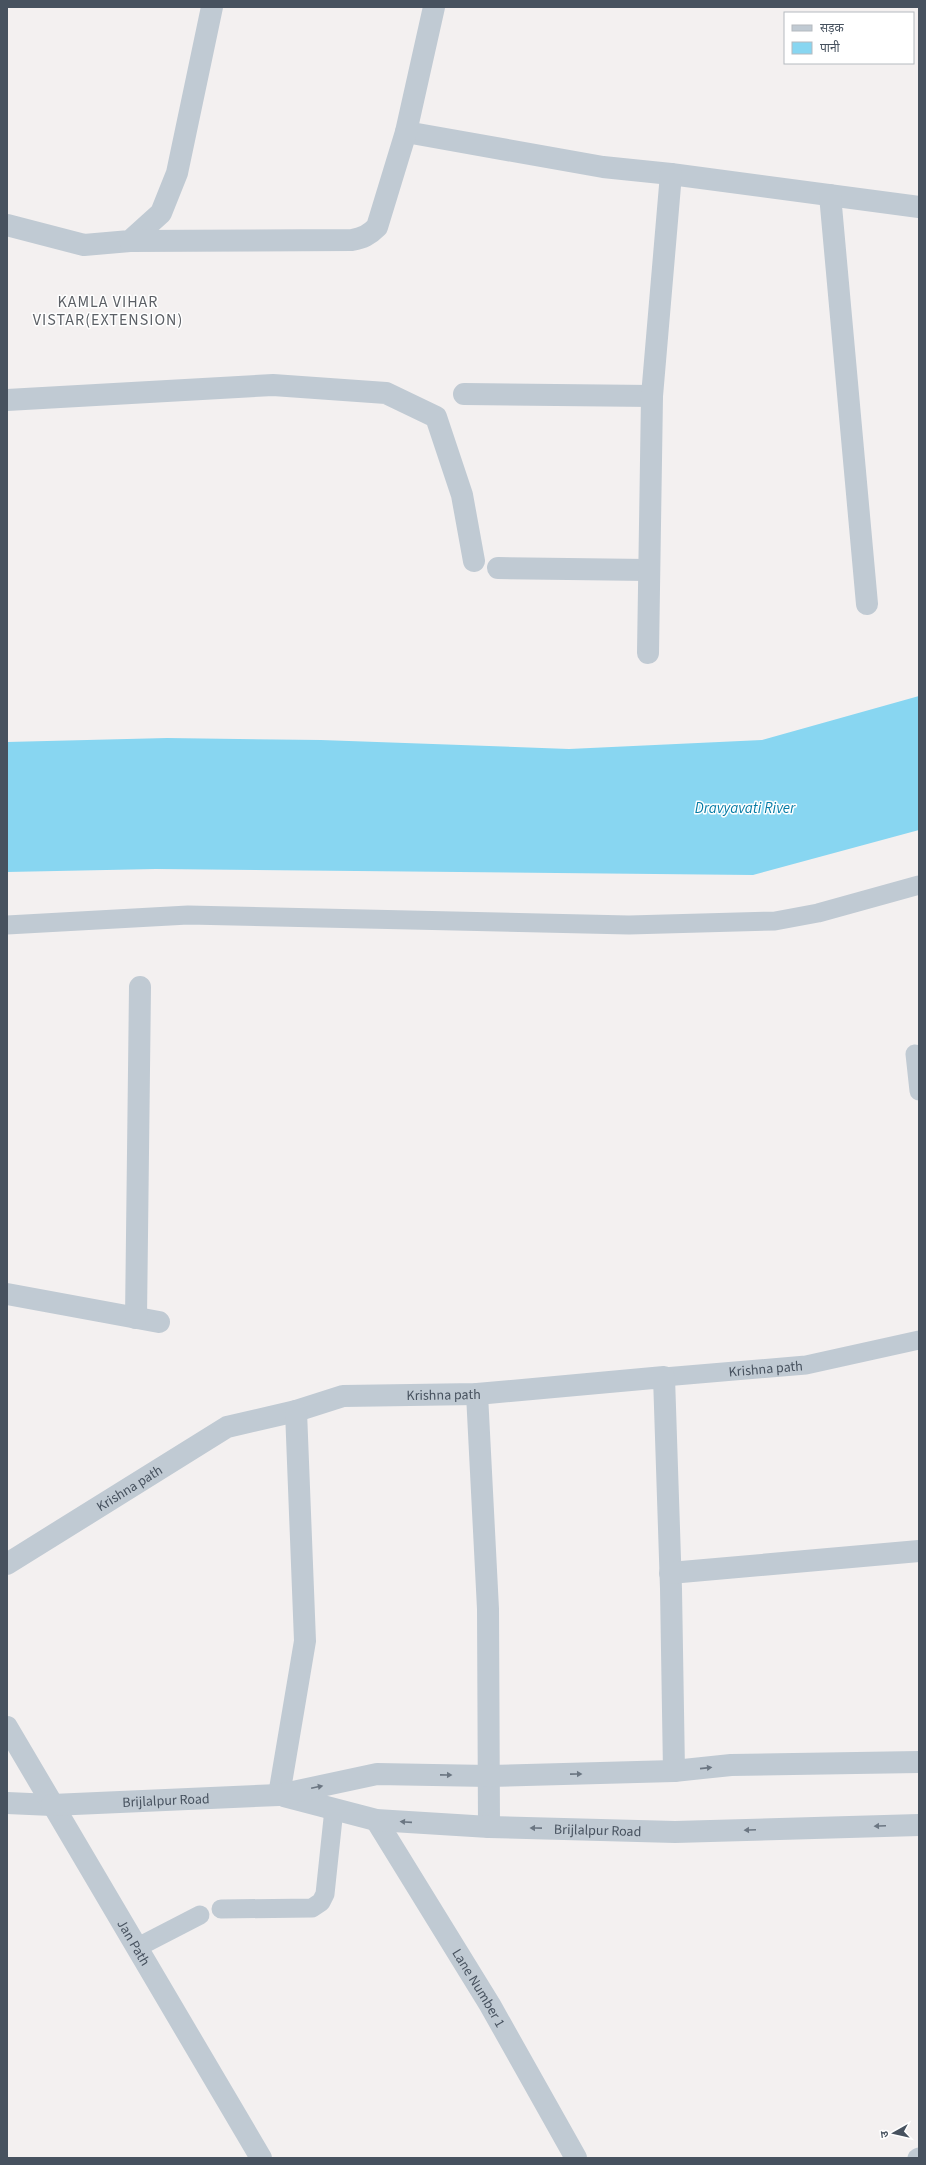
<svg xmlns="http://www.w3.org/2000/svg" width="926" height="2165" viewBox="0 0 926 2165" font-family="'Source Sans 3','Noto Sans Devanagari',sans-serif">
<style>
.water{fill:#88d6f1}
.lines{fill:none;stroke-linecap:round;stroke-linejoin:round}
.service{stroke:#c0cad3;stroke-width:19}
.minor{stroke:#c0cad3;stroke-width:22}
.tertiary{stroke:#c0cad3;stroke-width:22}
.oneway{fill:#6b7682}
.labels{text-anchor:middle;stroke-width:3;stroke-linejoin:round;paint-order:stroke}
.street-label{font-size:14px;fill:#47525f;stroke:#fff}
.water-label{font-size:15px;font-style:italic;fill:#057ba5;stroke:#fff}
.quarter-label{font-size:16px;letter-spacing:1px;fill:#5c6066;stroke:#fff}
</style>
<rect width="100%" height="100%" fill="#f3f0f0"/>
<path class="water" d="M919,696V830L753,875L156,869L7,872V742L167,738L321,740L569,749L762,740Z"/>
<g class="lines">
<g class="service">
<path d="M7,925L188,915L629,925L775,921L818,913L919,885"/>
<path d="M915,1054L919,1091"/>
<path id="s1" d="M664,1377L806,1365L919,1340"/>
<path d="M221,1909L312,1908L321,1902L325,1894L334,1809"/>
<path d="M138,1947L200,1915"/>
<path d="M917,2158L919,2157"/>
</g>
<g class="minor">
<path d="M406,132L603,167L671,174L919,207"/>
<path d="M830,195L867,604"/>
<path d="M7,225L84,245L130,241L161,213L177,173L212,7"/>
<path d="M130,241L352,240C363,238 369,235 377,227L406,132L434,7"/>
<path d="M464,394L652,396"/>
<path d="M7,400L273,385L386,393L436,417L462,495L474,561"/>
<path d="M498,568L648,570"/>
<path d="M648,653L652,396L671,174"/>
<path d="M7,1294L159,1322"/>
<path d="M136,1318L140,987"/>
<path d="M477,1394L488,1609L489,1827"/>
<path id="s2" d="M7,1564L227,1427L296,1411L343,1396L477,1394L664,1377L671,1589L674,1771"/>
<path d="M670,1573L919,1551"/>
<path d="M279,1795L305,1641L296,1411"/>
<path d="M7,1803L52,1805"/>
<path id="s3" d="M376,1820L490,2005L576,2158"/>
</g>
<g class="tertiary">
<path id="s4" d="M7,1727L261,2158"/>
<path id="s5" d="M284,1796L376,1820L489,1827L675,1832L919,1825"/>
<path id="s6" d="M52,1805L279,1795L377,1774L489,1776L674,1771L731,1765L919,1762"/>
</g>
</g>
<defs><path id="oneway-solid" d="M-6-.8H1V-3.2L6.5 0L1 3.2V.8H-6Z"/></defs>
<g class="oneway">
<use href="#oneway-solid" transform="translate(706 1768) rotate(-6)"/>
<use href="#oneway-solid" transform="translate(576 1774) rotate(-1)"/>
<use href="#oneway-solid" transform="translate(446 1775) rotate(1)"/>
<use href="#oneway-solid" transform="translate(317 1787) rotate(-12)"/>
<use href="#oneway-solid" transform="translate(406 1822) rotate(-176)"/>
<use href="#oneway-solid" transform="translate(880 1826) rotate(178)"/>
<use href="#oneway-solid" transform="translate(536 1828) rotate(-179)"/>
<use href="#oneway-solid" transform="translate(750 1830) rotate(178)"/>
</g>
<g class="labels">
<g class="street-label">
<text dy="5" stroke="none"><textPath href="#s1" startOffset="102">Krishna path</textPath></text>
<text dy="5" stroke="none"><textPath href="#s2" startOffset="480">Krishna path</textPath></text>
<text dy="5" stroke="none"><textPath href="#s2" startOffset="144">Krishna path</textPath></text>
<text dy="5" stroke="none"><textPath href="#s6" startOffset="114">Brijlalpur Road</textPath></text>
<text dy="5" stroke="none"><textPath href="#s5" startOffset="317">Brijlalpur Road</textPath></text>
<text dy="5" stroke="none"><textPath href="#s4" startOffset="250">Jan Path</textPath></text>
<text dy="5" stroke="none"><textPath href="#s3" startOffset="197">Lane Number 1</textPath></text>
</g>
<g class="water-label">
<text x="745" y="813">Dravyavati River</text>
</g>
<g class="quarter-label">
<text x="108" y="307">KAMLA VIHAR<tspan x="108" dy="18">VISTAR(EXTENSION)</tspan></text>
</g>
</g>
<rect width="926" height="2165" fill="none" stroke="#47525f" stroke-width="16"/>
<rect x="784" y="12" width="130" height="52" fill="#ffffff" stroke="#b5babf"/>
<rect x="792" y="25" width="20" height="6" fill="#c0cad3" stroke="#b5babf"/>
<text x="820" y="32" font-size="12" fill="#47525f">सड़क</text>
<rect x="792" y="42" width="20" height="12" fill="#88d6f1" stroke="#b5babf"/>
<text x="820" y="52" font-size="12" fill="#47525f">पानी</text>
<g transform="translate(894 2133) rotate(262)" stroke="#ffffff" stroke-width="3" paint-order="stroke">
<path d="M0-3L7 15L0 10L-7 15Z" fill="#47525f"/>
<text y="-6" font-size="11" font-weight="bold" text-anchor="middle" fill="#47525f">उ</text>
</g>
</svg>
